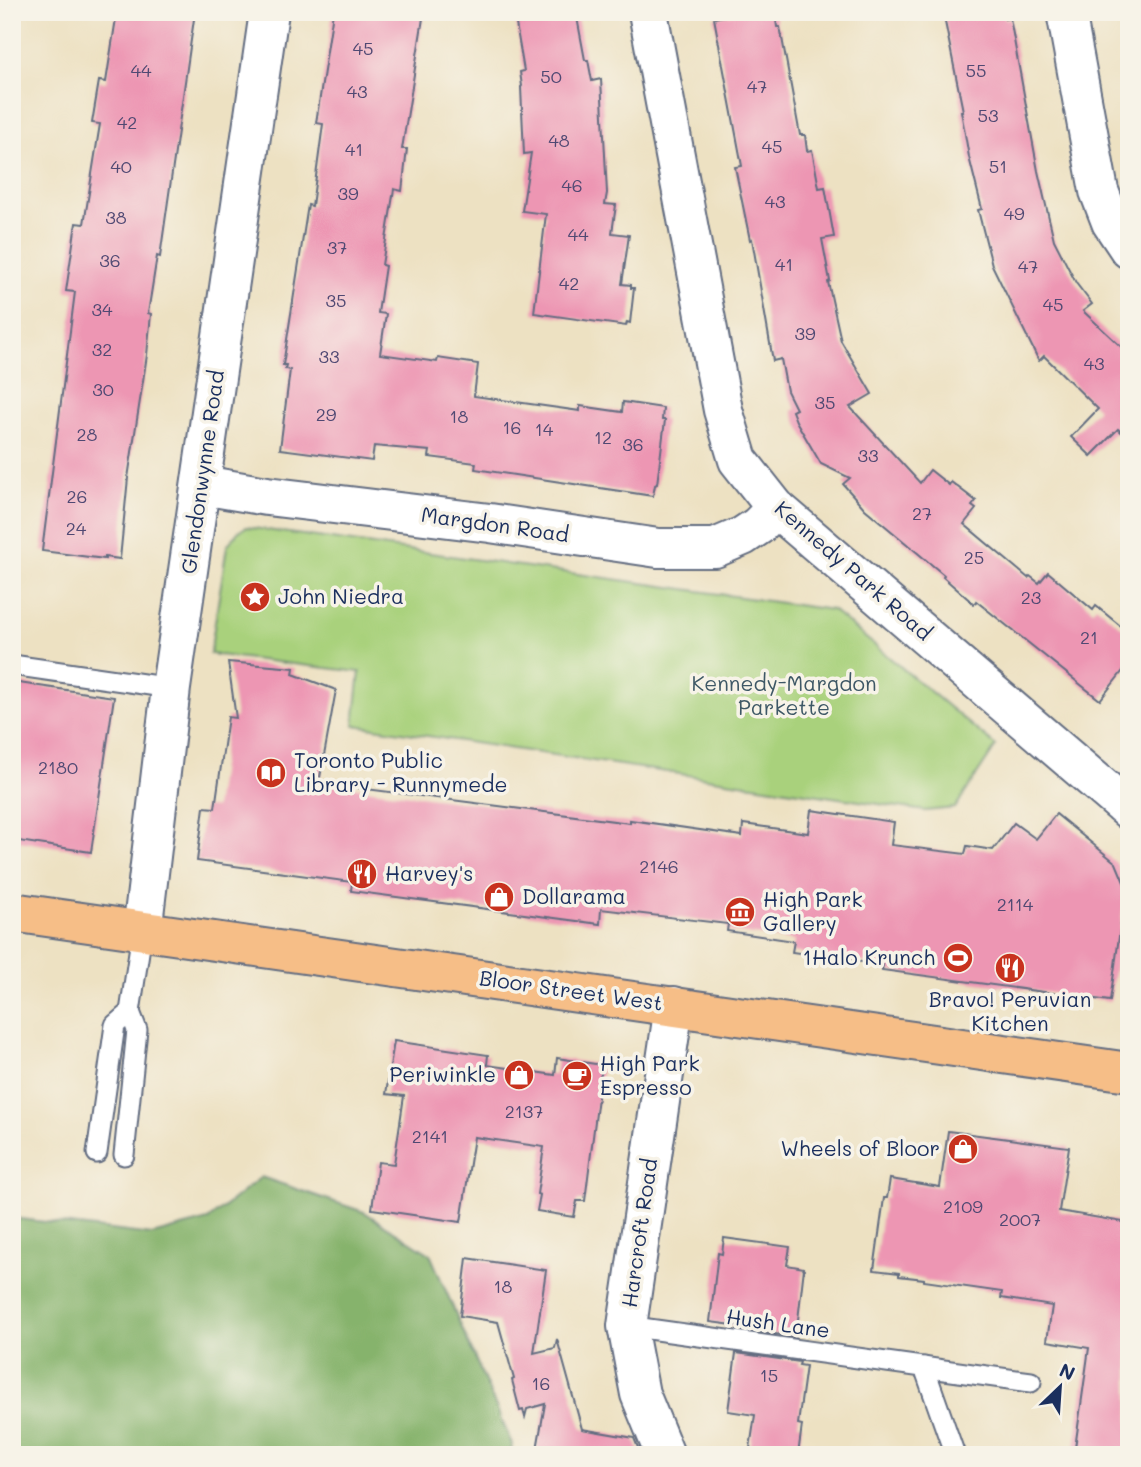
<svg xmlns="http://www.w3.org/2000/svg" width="1141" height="1467" viewBox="0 0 1141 1467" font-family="Mali,sans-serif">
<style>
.green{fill:#a9d17c;stroke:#62806d;stroke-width:2}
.forest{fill:#86b36c;stroke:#507165;stroke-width:2}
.building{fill:#ed96b3}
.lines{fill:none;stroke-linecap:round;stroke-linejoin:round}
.service-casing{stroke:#646d81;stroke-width:23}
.minor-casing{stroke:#646d81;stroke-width:42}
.primary-casing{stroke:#646d81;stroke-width:42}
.service{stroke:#fff;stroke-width:19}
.minor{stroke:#fff;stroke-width:38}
.primary{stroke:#f6be87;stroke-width:38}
.labels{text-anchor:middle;stroke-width:7;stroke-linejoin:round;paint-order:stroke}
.number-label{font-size:18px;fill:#504973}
.street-label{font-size:21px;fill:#1b2f5e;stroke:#f7f3e8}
.poi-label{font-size:21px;fill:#1b2f5e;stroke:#f7f3e8;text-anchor:start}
.park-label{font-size:21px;fill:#3e5866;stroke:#f7f3e8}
</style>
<rect width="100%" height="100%" fill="#f7f3e8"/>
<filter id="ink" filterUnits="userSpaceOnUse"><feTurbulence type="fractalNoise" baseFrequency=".0143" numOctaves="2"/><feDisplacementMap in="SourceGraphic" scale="14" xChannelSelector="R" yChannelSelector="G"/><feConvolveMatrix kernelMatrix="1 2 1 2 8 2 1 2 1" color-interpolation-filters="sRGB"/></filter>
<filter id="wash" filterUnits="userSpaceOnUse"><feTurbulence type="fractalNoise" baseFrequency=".00686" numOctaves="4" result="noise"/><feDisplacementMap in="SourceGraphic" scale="28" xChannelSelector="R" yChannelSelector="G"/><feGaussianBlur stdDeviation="1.57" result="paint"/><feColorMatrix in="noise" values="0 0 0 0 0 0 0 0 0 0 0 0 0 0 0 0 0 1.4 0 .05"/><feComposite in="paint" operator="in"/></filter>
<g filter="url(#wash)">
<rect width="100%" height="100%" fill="#ede1c2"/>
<path class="green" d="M246,527L832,610L996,746L955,808L925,811L354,725L360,672L210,654L227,546L238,532Z"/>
<path class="forest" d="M261,1177L364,1212L430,1254L512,1444L511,1455H12V1218L152,1235L208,1220Z"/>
<g id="blocks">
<g class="building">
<path d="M117,12H195L160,257L157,256L148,313L151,314L147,355L128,478L120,559L105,557V559L42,551L75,292L66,291L76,223L84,224L100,124L92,123L99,81L106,82Z"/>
<path d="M333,12H424L402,149H407L402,191L394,189L382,265L385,266L378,313L386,314L380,354L437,362L438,358L478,364L474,396L580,411V406L622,412L623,402L663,408L662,420H665L657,484L655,485L653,496L475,469L476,463L429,457L430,451L374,446L372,461L280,449L290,370L285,369L286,365H283L308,205L312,206L323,124L316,123Z"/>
<path d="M514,12H576L585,60H588L592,81L601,79L607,193L605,204L616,205L612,233L629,235L622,284L631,285V288H634L630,323L627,322L626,326L534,313L546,214L522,211L531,153L524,154L521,87L522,86L520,72L524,71Z"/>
<path d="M745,12H775L777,27H780L800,135H805L807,151L812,150L819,188L825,187L834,237L822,239L830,281L828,282L841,341L872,394L850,407L920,483L930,470L949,485L951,482L976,501L972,506L976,509L964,524L1028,578L1030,576L1039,583L1048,572L1093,610L1096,606L1129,633V663L1100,700L976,601L974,604L943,577L944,575L865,509L843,484L850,478L821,464L796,421L792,411L796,409L787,391L781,359L773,361L752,239L750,240L735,167L742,166L714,18Z"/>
<path d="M943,12H1004L1005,19L1010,18L1038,171L1054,240L1076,283L1092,304L1083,311L1129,354V439L1118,429L1091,456L1071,437L1098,409L1044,356L1039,361L992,265L978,210L982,209L969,157L961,111H963Z"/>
<path d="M228,662L294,668L293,674L336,690L319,783L630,823V820L742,836L743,824L808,833L811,810L894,822L891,845L965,854L967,846L993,850L1014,823L1036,839L1056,814L1116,863L1126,887L1110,1001L882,970L883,965L792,952L794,941L727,931L728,924L601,909L600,924L351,891L352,882L197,861L204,807L215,808L228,717L236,718Z"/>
<path d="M12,682L114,697L91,852L12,840Z"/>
<path d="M394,1041L488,1055L487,1065L555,1075L557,1058L602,1065L585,1201H577L574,1217L537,1211L540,1195L537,1194L544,1147L474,1137L461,1222L372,1209L378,1162L394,1164L404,1096L386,1094Z"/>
<path d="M948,1131L1069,1147L1059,1211L1129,1223V1455H1074L1089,1348L1047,1341L1052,1306L1001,1298L1002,1292L924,1281V1279L899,1276V1273L874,1270L884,1198H887L890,1179L940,1187Z"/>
<path d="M724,1238L790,1247L787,1265L804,1268L796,1337L740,1329V1326L710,1322L718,1253L722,1254Z"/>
<path d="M467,1258L546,1270L534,1353L555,1348L557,1339L582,1429L634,1438L641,1455H536L545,1404L527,1409L525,1417L523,1410L520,1411L512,1380L514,1379L498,1322L460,1316Z"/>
<path d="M736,1353L800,1362L799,1365L806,1366L798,1424L802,1425L798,1455H749L755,1415L728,1411Z"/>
</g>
</g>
</g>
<g filter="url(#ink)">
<use href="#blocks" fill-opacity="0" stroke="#646d81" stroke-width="2"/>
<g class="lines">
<g class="service-casing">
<g id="service">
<path d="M12,665L171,688"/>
<path d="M97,1153L115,1025L130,1012"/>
<path d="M124,1155L137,1030L130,1012L142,932"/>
<path d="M627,1326L1031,1382"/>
<path d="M924,1367L955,1455"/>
</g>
</g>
<g class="minor-casing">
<g id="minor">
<path d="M648,12L723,410L738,460L776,508L1129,810"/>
<path d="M1066,12L1099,191L1111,222L1129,249"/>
<path d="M202,485L267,496L490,523L658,548H715L743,536L758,526L776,508"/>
<path d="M142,932L171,688L269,12"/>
<path d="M665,1455L640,1394L627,1326L674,1006"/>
</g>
</g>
<g class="primary-casing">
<path id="primary" d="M12,912L1129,1072"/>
</g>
<use href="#service" class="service"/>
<use href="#minor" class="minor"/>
<use href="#primary" class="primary"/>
</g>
</g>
<defs>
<g id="sight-disc" transform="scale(1.575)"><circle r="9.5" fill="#c8321e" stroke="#f7f3e8"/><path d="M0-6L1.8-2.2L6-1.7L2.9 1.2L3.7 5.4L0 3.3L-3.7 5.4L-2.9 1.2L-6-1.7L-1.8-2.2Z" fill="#fff"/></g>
<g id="library-disc" transform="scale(1.575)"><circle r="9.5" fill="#c8321e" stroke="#f7f3e8"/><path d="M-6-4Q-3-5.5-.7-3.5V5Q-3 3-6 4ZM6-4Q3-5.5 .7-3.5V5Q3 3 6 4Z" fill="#fff"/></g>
<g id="restaurant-disc" transform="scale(1.575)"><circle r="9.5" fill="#c8321e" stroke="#f7f3e8"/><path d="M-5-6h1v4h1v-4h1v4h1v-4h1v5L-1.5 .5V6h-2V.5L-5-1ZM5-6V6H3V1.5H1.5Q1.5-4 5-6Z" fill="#fff"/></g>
<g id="shop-disc" transform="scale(1.575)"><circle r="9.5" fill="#c8321e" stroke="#f7f3e8"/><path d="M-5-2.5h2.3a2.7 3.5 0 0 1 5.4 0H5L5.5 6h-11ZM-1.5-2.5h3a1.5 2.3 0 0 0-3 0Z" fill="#fff"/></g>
<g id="museum-disc" transform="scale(1.575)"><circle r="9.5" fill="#c8321e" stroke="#f7f3e8"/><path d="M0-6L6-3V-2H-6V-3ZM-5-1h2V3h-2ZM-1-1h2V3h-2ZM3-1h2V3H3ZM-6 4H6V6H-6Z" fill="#fff"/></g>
<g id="stadium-disc" transform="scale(1.575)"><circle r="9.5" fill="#c8321e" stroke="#f7f3e8"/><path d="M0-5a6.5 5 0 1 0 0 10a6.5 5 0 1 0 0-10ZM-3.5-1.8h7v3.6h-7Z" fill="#fff"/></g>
<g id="cafe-disc" transform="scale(1.575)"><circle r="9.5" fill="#c8321e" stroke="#f7f3e8"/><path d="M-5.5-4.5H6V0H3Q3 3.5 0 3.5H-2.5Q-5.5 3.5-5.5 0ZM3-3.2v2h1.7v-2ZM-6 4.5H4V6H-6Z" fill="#fff"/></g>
</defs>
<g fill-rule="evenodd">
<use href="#sight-disc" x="255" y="597"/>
<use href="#library-disc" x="271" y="773"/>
<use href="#restaurant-disc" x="362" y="874"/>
<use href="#shop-disc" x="499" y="897"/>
<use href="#museum-disc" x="740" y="912"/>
<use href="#stadium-disc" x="958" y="958"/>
<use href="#restaurant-disc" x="1010" y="968"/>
<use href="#shop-disc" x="519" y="1075"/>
<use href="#cafe-disc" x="577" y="1076"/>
<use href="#shop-disc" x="963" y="1149"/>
</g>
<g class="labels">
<g class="number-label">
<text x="363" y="55">45</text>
<text x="141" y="77">44</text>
<text x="976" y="77">55</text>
<text x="551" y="83">50</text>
<text x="757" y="93">47</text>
<text x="357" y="98">43</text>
<text x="988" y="122">53</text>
<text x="127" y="129">42</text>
<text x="559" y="147">48</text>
<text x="772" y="153">45</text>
<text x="354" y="156">41</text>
<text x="121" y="173">40</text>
<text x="998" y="173">51</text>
<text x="572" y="192">46</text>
<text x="348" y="200">39</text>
<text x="775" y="208">43</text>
<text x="1014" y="220">49</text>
<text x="116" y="224">38</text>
<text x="578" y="241">44</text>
<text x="337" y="254">37</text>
<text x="110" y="267">36</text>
<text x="784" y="271">41</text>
<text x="1028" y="273">47</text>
<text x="569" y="290">42</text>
<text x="336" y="307">35</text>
<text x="1053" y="311">45</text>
<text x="102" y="316">34</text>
<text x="805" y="340">39</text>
<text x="102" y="356">32</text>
<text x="329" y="363">33</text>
<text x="1094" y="370">43</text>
<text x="103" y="396">30</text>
<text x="825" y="409">35</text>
<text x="326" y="421">29</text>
<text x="459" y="423">18</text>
<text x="512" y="434">16</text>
<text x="544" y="436">14</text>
<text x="87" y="441">28</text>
<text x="603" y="444">12</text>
<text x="633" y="451">36</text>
<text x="868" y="462">33</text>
<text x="77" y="503">26</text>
<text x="922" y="520">27</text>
<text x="76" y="535">24</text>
<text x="974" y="564">25</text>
<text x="1031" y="604">23</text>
<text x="1089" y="644">21</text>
<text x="58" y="774">2180</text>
<text x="659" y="873">2146</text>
<text x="1015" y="911">2114</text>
<text x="524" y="1118">2137</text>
<text x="430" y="1143">2141</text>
<text x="963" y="1213">2109</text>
<text x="1020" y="1226">2007</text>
<text x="503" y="1293">18</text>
<text x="769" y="1382">15</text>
<text x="541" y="1390">16</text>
</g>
<g class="street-label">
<text transform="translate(203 472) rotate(-82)" y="7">Glendonwynne Road</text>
<text transform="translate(495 525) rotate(8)" y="7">Margdon Road</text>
<text transform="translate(853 571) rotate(41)" y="7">Kennedy Park Road</text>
<text transform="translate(571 991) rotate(8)" y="7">Bloor Street West</text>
<text transform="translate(640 1233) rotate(-82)" y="7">Harcroft Road</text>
<text transform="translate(778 1324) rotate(8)" y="7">Hush Lane</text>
</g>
<g class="poi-label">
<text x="278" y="604">John Niedra</text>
<text x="294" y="768">Toronto Public<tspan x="294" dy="24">Library - Runnymede</tspan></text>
<text x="385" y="881">Harvey's</text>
<text x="522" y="904">Dollarama</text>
<text x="763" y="907">High Park<tspan x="763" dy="24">Gallery</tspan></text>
<text x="935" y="965" text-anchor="end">1Halo Krunch</text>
<text x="1010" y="1007" text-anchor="middle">Bravo! Peruvian<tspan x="1010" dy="24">Kitchen</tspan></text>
<text x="600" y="1071">High Park<tspan x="600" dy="24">Espresso</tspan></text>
<text x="496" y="1082" text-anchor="end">Periwinkle</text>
<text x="940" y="1156" text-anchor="end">Wheels of Bloor</text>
</g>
<g class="park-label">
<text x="784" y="691">Kennedy-Margdon<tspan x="784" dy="24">Parkette</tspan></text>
</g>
</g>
<rect width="1141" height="1467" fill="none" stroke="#f7f3e8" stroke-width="42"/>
<g transform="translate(1060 1387) rotate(25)" stroke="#f7f3e8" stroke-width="5" paint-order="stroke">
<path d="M0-5L12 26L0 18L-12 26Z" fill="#1b2f5e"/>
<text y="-10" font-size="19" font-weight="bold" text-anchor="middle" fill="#1b2f5e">N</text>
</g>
</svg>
